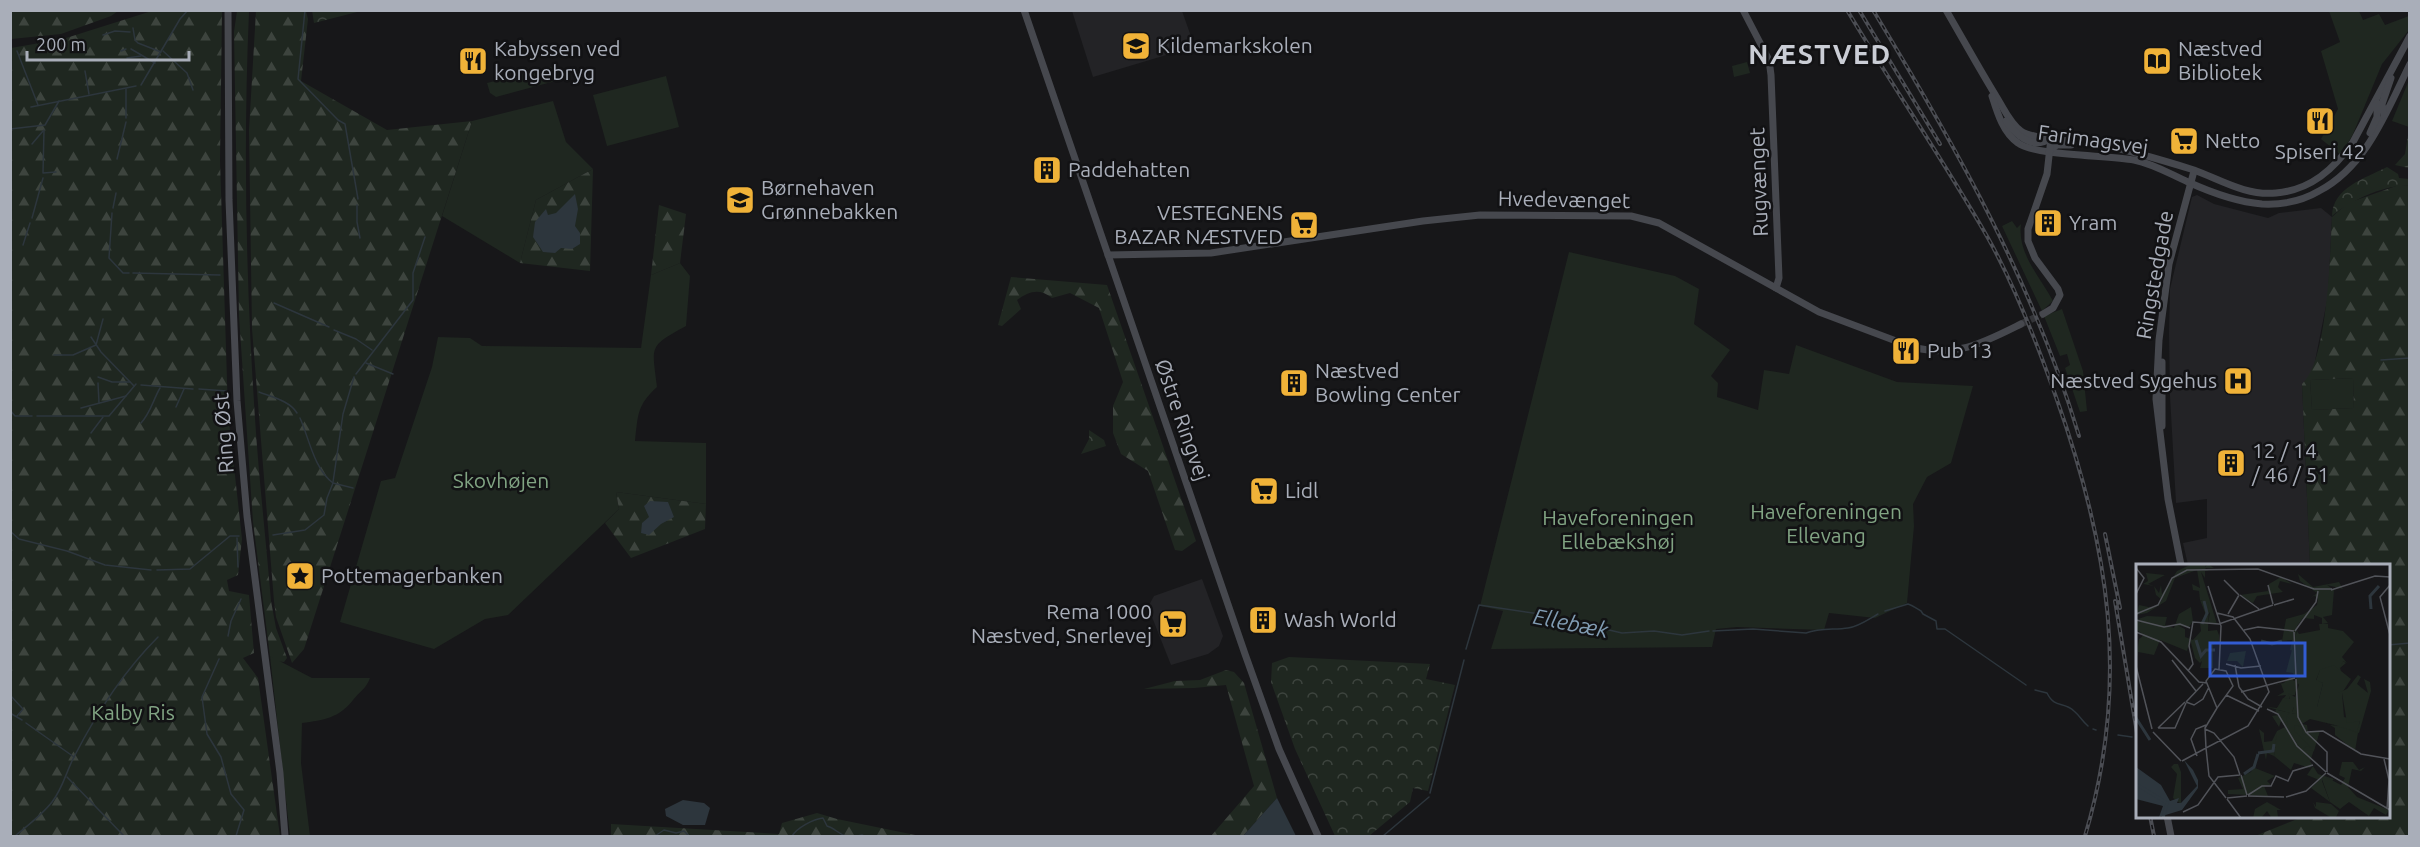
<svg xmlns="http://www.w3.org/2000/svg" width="2420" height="847" viewBox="0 0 2420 847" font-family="Ubuntu,sans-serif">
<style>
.built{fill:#232326}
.green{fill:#1f2720}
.forest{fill:url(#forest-firs);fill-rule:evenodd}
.park{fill:url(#park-crowns)}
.water{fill:#2d363d}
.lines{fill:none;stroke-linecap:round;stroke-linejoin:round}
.stream{stroke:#2d363d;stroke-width:1.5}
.secondary-tunnel{stroke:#343539;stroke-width:7;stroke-dasharray:7 3.5;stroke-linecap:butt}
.secondary{stroke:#46484e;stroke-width:7}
.rail-casing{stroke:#4b4d53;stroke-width:4}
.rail{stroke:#121214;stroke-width:1.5;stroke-dasharray:4.5;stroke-linecap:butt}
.labels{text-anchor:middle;stroke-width:5;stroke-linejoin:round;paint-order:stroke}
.poi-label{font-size:21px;fill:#a9aeb9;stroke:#121214;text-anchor:start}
.street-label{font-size:21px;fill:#a9aeb9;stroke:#121214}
.park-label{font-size:21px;fill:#81a483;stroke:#121214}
.water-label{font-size:22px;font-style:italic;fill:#819cb3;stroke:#121214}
.district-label{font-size:27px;font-weight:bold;letter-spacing:1.5px;fill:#cacdd5;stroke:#121214}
.inset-river{fill:none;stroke:#2d363d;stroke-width:3}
.inset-road{fill:none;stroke:#515359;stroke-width:1.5}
.view{fill:#325cd3;fill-opacity:0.15;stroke:#325cd3;stroke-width:3}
.inset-edge{fill:none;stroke:#a9aeb9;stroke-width:3}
</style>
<defs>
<pattern id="forest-firs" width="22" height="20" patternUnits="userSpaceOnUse" patternTransform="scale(1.5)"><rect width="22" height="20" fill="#1f2720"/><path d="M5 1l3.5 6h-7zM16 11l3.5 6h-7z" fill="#3d443e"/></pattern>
<pattern id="park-crowns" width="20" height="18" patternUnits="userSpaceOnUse" patternTransform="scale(1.5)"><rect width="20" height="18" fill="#1f2720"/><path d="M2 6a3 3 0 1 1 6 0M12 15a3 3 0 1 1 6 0" fill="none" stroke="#3d443e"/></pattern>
</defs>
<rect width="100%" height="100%" fill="#171719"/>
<g class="built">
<path d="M1072,11H1182L1193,42L1183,50L1093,77Z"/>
<path d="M2197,195L2214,204L2268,218L2279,213L2321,208L2332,217L2328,296L2314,366L2310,377L2302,384L2310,565H2188L2183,543L2207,538V499L2176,503L2170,396L2169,333L2170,289L2192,197Z"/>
<path d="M1202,579L1223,636L1219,646L1208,654L1171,665L1148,607L1154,596Z"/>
</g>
<g class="green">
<path d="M2329,11H2359L2363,20L2379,14L2385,25L2409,16V30L2382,64L2353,134L2341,155L2321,139L2338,109L2321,51L2340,42Z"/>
<path d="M1747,62L1750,73L1734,77L1732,66Z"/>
<path d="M555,66L559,80L496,97L490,93L487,83Z"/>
<path d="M666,76L679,127L607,146L593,95Z"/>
<path d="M2409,80V127L2392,121Z"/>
<path d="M553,101L566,142L593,169L536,200L520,263L442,216L472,121Z"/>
<path d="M2012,221L2017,228L2021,224C2017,253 2040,277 2053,301L2042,311L2002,226Z"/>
<path d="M1569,252L1675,276L1699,289L1694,324L1730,350L1711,376L1718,383L1717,397L1758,410L1764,370L1789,374L1796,345L1897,382L1973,386L1951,463L1927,477L1913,504L1914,526L1907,603L1875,618L1829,613L1824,630L1737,627L1716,629L1712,647L1491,649L1503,611L1480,606Z"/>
<path d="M680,263L690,276L686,326C648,347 652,345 657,387C637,405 638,415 635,441L706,443V504L616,492L619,509L508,615L485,619L434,649L340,622L381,481L395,478L432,367L438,337L470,338L482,346L641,348L651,275Z"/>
<path d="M2062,309L2083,371L2087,411L2080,412L2065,368L2070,365L2067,354L2060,356L2044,316Z"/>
<path d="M2353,378L2354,408L2312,410L2310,380Z"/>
<path d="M270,656L312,678H370C366,689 360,691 353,700C339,718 324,720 302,723L301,763L310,836H290Z"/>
</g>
<g class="forest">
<path d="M11,10H118V11L111,16L61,34L11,39Z"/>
<path d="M155,10L222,11L220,160L228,412L242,539L238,575L227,580L229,591L249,595L254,653L243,658L258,678L280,836H11V48L63,39Z"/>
<path d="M237,11H249C243,147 246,283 255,419C259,480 266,540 271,601L276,628L287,658L284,662L277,661L270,656L253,522L239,316L234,32Z"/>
<path d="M256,11H306L308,19L301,81L387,130L472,121L304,649L292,663L276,617L274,601L252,329L249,130Z"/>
<path d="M593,169L590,271L520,263L536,200Z"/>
<path d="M2399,185L2409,186V836H2255L2305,816H2388V565H2310L2302,384C2328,362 2330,252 2332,217L2348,203ZM2353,378L2354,408L2312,410L2310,380Z"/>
<path d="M659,205L686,214L680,263L651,275Z"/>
<path d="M1011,277L1107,285L1196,541L1182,551L1175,550L1148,471L1121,454L1113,433V406L1123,382L1099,308L1070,293L1052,298C1040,288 1029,291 1017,300L1021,309L1002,326L998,325Z"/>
<path d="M616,492L706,504L705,529L631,558L605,523L619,509Z"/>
<path d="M1226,670L1234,672L1244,683L1277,798L1243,836H1211L1254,786L1226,685L1194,688L1144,689L1175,681L1200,680Z"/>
<path d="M817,813L837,819L920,836H611V824L779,834L782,823Z"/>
</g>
<g class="park">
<path d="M312,10H361V11L314,23Z"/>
<path d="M2409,129V168L2395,165L2405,154Z"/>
<path d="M2387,167L2398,174L2399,178L2409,179V186C2385,184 2350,201 2332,216C2333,187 2364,179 2387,167Z"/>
<path d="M1089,430L1104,440L1106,446L1081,454L1089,439Z"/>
<path d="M1289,657L1430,664L1426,679L1455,685L1428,791L1413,788L1410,802L1369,836H1335L1295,749L1271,682L1272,663Z"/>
</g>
<g class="water">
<path d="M575,194L578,209L575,226L580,233V244L572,249L561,248L555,253L543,252L533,237L535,222L546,209L548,215L556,213Z"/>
<path d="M650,501L668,502L674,517L661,524L649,535L641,533L642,523L649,517L644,506Z"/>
<path d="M1277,798L1296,836H1243Z"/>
<path d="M683,800L704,803L710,808L705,825H683L666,816L665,809Z"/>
</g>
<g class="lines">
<g class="stream">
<path d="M305,10L298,79L338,120L345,124L358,199"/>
<path d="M133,28L135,40L138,43L161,52"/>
<path d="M103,35L115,31L130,32"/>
<path d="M131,49L155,63"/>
<path d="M17,51L38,105"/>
<path d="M121,51L126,49"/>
<path d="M163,51L187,73L193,90"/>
<path d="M127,58L141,56"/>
<path d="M85,71L89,94"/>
<path d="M141,85L180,19L188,10"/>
<path d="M126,89V118"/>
<path d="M31,107L136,86"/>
<path d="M10,129L45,125L59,101"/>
<path d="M44,130L43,173L56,172"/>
<path d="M32,144L43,131"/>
<path d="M117,159L126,122"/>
<path d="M357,205V222L360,238"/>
<path d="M113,208L116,193"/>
<path d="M112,213L109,258L123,273H129"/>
<path d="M32,218L43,178"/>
<path d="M23,245L30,223"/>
<path d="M133,273L220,275"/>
<path d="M274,303L329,327"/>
<path d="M334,330L356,339L372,350"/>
<path d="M91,337L101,352L134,386"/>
<path d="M54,355H73L96,345L103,319"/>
<path d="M2381,360L2410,358"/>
<path d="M366,363L393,374"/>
<path d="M356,374L413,300V273L425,237"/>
<path d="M98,377L112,382H130"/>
<path d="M98,383L99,403"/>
<path d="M141,385L193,389"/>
<path d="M199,389L227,391"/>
<path d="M259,392C272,397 290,401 297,413"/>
<path d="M176,407L184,389"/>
<path d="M81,408L126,396"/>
<path d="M10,410L15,416H32"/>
<path d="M37,416H109L136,384"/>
<path d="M300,418C309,438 314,469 333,483"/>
<path d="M141,423C151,412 153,400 160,388"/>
<path d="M91,433L103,417"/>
<path d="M333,482L343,414L354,377"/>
<path d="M10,531L19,539L67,551L105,565L151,570"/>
<path d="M273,535L305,530L324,515L327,498L333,483L353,488"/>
<path d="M237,538L238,567"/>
<path d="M157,570L190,569L230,536H239"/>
<path d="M1885,611L1908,604C1914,606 1915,608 1921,611L1923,614L1936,621L1937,629H1945L2026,685"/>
<path d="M1713,631L1753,629L1806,633C1820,628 1834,630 1848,628C1858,627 1869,619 1878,614"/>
<path d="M228,636L231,621L241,599"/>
<path d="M2388,645L2410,643"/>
<path d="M1466,649L1479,605L1540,614L1622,633L1654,631L1682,635L1709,631"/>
<path d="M219,659L202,697L207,734L221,757L231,794L244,810L236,836"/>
<path d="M2035,690L2047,693C2055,709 2063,701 2074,711C2080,716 2082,721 2088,726"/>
<path d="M10,695L23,709L17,716"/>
<path d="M10,713L22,720"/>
<path d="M26,723L74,757"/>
<path d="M2093,729L2096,730"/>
<path d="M2118,735L2132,737"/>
<path d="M67,777L124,836"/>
<path d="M1430,793L1464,660"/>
<path d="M15,836C27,826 42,815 52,802C63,788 66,772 74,757C96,714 124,671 158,637"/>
<path d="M655,836L664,830L676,833L684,831L689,836"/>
<path d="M792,836C797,828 813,819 823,818L827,826C835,828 838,834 846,836"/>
<path d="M857,836L862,835L864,836"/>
<path d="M1383,836L1429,797"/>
</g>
<path class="secondary-tunnel" d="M2021,324L2043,314"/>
<g class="secondary">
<path d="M228,10L229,200L237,401L247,516L280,773L285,836"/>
<path d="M1024,10L1245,654L1279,749L1318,836"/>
<path d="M1743,10L1769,60L1771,75L1779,278L1776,288"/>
<path d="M1946,10C1964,41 1981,72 1999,101C2005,111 2011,124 2021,131C2034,140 2078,141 2097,144C2129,150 2162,160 2194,170C2221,180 2246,196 2276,193C2311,190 2334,169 2353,142L2410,36"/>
<path d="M1992,96C1997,112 2003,133 2018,143C2035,156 2108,155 2134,160C2154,164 2170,174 2188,182C2210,192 2238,202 2262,204C2282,205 2302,201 2319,191C2367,166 2387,110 2410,64"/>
<path d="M2384,115L2382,104L2391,78"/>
<path d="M2006,121C2017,136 2033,150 2051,138"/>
<path d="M2370,133L2377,117V103"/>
<path d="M2049,151L2057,145H2071"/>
<path d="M1108,255L1211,253L1423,221L1480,215L1631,216L1659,223L1819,312L1912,347C1956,358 1983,343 2021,324"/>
<path d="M2043,314L2053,308L2060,295L2058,289L2035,258L2028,241V229L2047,174L2051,138"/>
<path d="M2162,362V426"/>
<path d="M2181,565L2168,499L2156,399L2159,340L2169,264L2194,171"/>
<path d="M2167,816L2171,836"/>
</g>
<g class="rail-casing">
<g id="rail">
<path d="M1847,10C1893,87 1944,161 1988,238C2016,288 2037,343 2056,397C2109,546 2131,682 2085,836"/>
<path d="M1859,10L1940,144"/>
<path d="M1873,10C1956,147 2033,282 2079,436"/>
<path d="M2105,534L2120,608"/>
<path d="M2115,601L2138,739"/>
<path d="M2150,816L2154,836"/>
</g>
</g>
<use href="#rail" class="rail"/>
</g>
<defs>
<g id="school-square" transform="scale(1.5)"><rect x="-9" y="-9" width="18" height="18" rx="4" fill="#f0b238" stroke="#121214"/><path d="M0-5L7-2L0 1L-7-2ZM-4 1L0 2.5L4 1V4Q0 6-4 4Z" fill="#111"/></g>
<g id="restaurant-square" transform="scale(1.5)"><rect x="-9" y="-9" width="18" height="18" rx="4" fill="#f0b238" stroke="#121214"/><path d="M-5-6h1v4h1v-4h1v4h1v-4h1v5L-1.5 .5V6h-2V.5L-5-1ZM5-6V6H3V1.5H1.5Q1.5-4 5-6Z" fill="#111"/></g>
<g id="library-square" transform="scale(1.5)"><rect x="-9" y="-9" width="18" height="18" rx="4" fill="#f0b238" stroke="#121214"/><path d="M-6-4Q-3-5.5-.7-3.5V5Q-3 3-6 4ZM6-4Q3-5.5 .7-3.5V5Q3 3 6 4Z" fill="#111"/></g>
<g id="supermarket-square" transform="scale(1.5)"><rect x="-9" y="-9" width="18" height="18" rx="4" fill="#f0b238" stroke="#121214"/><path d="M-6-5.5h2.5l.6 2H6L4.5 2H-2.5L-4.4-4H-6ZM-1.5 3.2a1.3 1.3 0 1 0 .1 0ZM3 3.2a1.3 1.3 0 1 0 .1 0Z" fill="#111"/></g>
<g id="building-square" transform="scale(1.5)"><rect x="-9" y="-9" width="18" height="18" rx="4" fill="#f0b238" stroke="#121214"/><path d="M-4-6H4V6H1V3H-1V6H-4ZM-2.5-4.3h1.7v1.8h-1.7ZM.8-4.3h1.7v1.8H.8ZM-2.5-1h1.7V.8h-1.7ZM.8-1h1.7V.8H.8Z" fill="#111"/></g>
<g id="hospital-square" transform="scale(1.5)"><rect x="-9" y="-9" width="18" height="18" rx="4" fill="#f0b238" stroke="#121214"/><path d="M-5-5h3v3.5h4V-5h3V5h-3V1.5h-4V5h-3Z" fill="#111"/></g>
<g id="sight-square" transform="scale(1.5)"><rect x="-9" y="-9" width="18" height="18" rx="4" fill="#f0b238" stroke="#121214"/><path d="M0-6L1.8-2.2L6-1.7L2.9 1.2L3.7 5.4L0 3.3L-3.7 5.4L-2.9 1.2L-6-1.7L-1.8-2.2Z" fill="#111"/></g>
</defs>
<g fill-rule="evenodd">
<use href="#school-square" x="1136" y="46"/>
<use href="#restaurant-square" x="473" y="61"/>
<use href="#library-square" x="2157" y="61"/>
<use href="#restaurant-square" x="2320" y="121"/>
<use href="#supermarket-square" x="2184" y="141"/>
<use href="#building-square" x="1047" y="170"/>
<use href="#school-square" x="740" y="200"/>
<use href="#building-square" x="2048" y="223"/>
<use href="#supermarket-square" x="1304" y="225"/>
<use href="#restaurant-square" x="1906" y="351"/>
<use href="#hospital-square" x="2238" y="381"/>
<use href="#building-square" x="1294" y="383"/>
<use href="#building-square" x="2231" y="463"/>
<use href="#supermarket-square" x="1264" y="491"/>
<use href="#sight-square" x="300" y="576"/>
<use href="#building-square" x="1263" y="620"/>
<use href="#supermarket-square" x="1173" y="624"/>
</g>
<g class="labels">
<g class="poi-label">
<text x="1157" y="53">Kildemarkskolen</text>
<text x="494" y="56">Kabyssen ved<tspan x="494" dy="24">kongebryg</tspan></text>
<text x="2178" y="56">Næstved<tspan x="2178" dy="24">Bibliotek</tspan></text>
<text x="2205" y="148">Netto</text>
<text x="2320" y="159" text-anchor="middle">Spiseri 42</text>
<text x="1068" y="177">Paddehatten</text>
<text x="761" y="195">Børnehaven<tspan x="761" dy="24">Grønnebakken</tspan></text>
<text x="1283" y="220" text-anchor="end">VESTEGNENS<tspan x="1283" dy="24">BAZAR NÆSTVED</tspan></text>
<text x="2069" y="230">Yram</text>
<text x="1927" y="358">Pub 13</text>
<text x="1315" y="378">Næstved<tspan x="1315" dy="24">Bowling Center</tspan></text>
<text x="2217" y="388" text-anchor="end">Næstved Sygehus</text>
<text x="2252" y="458">12 / 14<tspan x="2252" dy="24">/ 46 / 51</tspan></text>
<text x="1285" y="498">Lidl</text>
<text x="321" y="583">Pottemagerbanken</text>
<text x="1152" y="619" text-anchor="end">Rema 1000<tspan x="1152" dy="24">Næstved, Snerlevej</tspan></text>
<text x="1284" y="627">Wash World</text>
</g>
<g class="street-label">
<text transform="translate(2093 140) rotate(8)" y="7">Farimagsvej</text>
<text transform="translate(1759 182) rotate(-92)" y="7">Rugvænget</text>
<text transform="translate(1564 200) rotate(1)" y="7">Hvedevænget</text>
<text transform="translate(2155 275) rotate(-80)" y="7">Ringstedgade</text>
<text transform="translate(1182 420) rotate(71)" y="7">Østre Ringvej</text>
<text transform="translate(224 433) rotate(-94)" y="7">Ring Øst</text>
</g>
<g class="park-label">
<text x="501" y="488">Skovhøjen</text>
<text x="1826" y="519">Haveforeningen<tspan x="1826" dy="24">Ellevang</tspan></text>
<text x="1618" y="525">Haveforeningen<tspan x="1618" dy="24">Ellebækshøj</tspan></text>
<text x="133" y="720">Kalby Ris</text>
</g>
<g class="water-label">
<text transform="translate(1571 623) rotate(11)" y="8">Ellebæk</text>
</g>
<g class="district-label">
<text x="1820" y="64">NÆSTVED</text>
</g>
</g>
<g transform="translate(2136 564)">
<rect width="254" height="254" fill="#171719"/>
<path d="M56,0H70L69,3L72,0L78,4H69L73,7H69V14L65,8L81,60H72L74,48L71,52L69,38L64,36L63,27L57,26L56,20L64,24L61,6L39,14L30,37L11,49L0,51L3,41L17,44L26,36L20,31L18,22L7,20L12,17L10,9L29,11L12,20L18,22L23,29L25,21L26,30L41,7ZM162,10L177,23L203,18L207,25L191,21L198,26L196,51L187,53L192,59L186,60V54L178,51V55L167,54L161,62L158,87L154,86L156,76L146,77L150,55L168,50L181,41L182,35L178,31L174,35L181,29L164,17ZM145,13L156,20L144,17L142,23L147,28L121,32L117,39L104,31L132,27L133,20ZM110,87L107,103L101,97H91L94,89ZM207,97L210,99L204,104L205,107L215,115L206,129L208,153L224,157L219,187L199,171V164L194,161L203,162L174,155L166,160L171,161L172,168L184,167L174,198L145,157L143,163L136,152L143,151L139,147L150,131L141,132L148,128L145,120L137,121L148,119L154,112L158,117L164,112L159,131L153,132L156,145L142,146L160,150L156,148L158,143H181L187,119L180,117L184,105ZM123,165L128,169V178L136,177L141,167L143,170L138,192L131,189L130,196ZM120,198L119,204L139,212L131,217L135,221L128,222L132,232L92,230V226L107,225L102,214L115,208ZM177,202L182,210L198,215L195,218L188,212L186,217L194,238L175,224L183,216L171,211ZM131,238L145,246H141L142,253H135L131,247L126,253L117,254L119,245Z" fill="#1f2720"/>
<path d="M64,36L68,38L71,52L70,39L73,38L72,67L81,66L83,71V78L77,81V104H64L66,97L64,99L59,94L54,75L51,87L24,76L18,91L2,88L0,98L3,75L8,71L1,66L0,56L5,59L2,55L11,52L31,53L29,61L38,64L43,50L55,43L57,57L53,63L43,62L49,65V73L57,76L65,67L64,59L70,51ZM183,60H192V64L207,67L218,78L206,93L211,99L207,97L203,106L198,101L184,106L180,116L187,119L181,143H158L156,148L160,146V150L155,149V156L151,152L150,156L152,159V161L150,155L151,151L154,149L131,143L141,144L147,134L154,135L152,129L159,133L163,121L157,109L150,108L161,67L163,70L184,66ZM222,111L225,113L221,120L232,129L228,115L234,118L235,127L223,169L187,158L221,168L224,157L211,159L206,129H202L211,125ZM159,161L166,163L167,171L183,169L178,187L167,186L170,182L176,184L158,167ZM149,163L176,200L174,204L158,199L155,206L138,192L141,167ZM206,198H217L223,206L229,203L225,207L216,205L212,223L221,233L253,246L250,251L238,244L233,252L213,238L204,245L194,238L186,215L188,212L205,221L209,214L203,211ZM177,238L180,243V238L195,240L203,247L200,253H194L179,244Z" fill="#1f2720"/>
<path d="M38,200H42L45,208V240L37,234L41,210L35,203Z" fill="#1f2720"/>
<path d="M48,196L57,206L62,216V224L46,246L23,253L27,242L0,235V203L25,221L34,237L43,234L41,239H45L61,222Z" fill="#2d363d"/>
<path class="inset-river" d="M235,45L234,32L243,22M66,60L71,49L68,37M60,76L65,92L70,86H79M125,77L136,80L146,77M0,154L14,176M122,189L137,187L138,180M108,210L118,203L122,190M0,220L31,239L27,254"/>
<path class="inset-road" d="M0,4L8,14L0,30M88,16L103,31M132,21L137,40M254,21L244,33L254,71M72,22L85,62L83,106M195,26L239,12L254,13M104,31L123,45M138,41L158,35M0,50L22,41L36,14L51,6L122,5L178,25H196M92,50L103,31M0,56L28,63L44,60L54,64M108,66L122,63L158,67M159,67L180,38L182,27M0,68L25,78L63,118L71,119M158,68L160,113M36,96L60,127M90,100L105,104L125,102M99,101L103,123M0,102L16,165M79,105L90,107L97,122L81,144L70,117ZM52,107L57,100L53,82L57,58L83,60L137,41M160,115L162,153L170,168L191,188V208M103,123L112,135L126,143M105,128L159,114M90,131L123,147M50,138L58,141L67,135L73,123M50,138L67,120M81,144L69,164L70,184L112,162L133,128L114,75L97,53L81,49M131,145L142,150L161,182L190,208M22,164H39L50,139M22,164L49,138M69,165L78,169L98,193L104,211M17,168L45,197M171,168L187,167L225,190L254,195M61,192L55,175L60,165L70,161M248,195L253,216L251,245M46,197L70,184L73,212L90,234M191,209L254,246M105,211L111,231M112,231L126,222H135L140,212L152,217L157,207L177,201M112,232L148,233M150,233L170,227L190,209M91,234L111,232M91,235L105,254M47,248L62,241L82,213L104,211"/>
<path class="view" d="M74,79H169V112H74Z"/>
<rect width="254" height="254" class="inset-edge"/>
</g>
<rect width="2420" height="847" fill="none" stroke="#a9aeb9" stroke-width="24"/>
<path d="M27 51v9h162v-9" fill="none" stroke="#a9aeb9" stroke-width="3"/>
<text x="36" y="51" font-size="18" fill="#a9aeb9" stroke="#121214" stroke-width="4.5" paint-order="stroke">200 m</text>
</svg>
